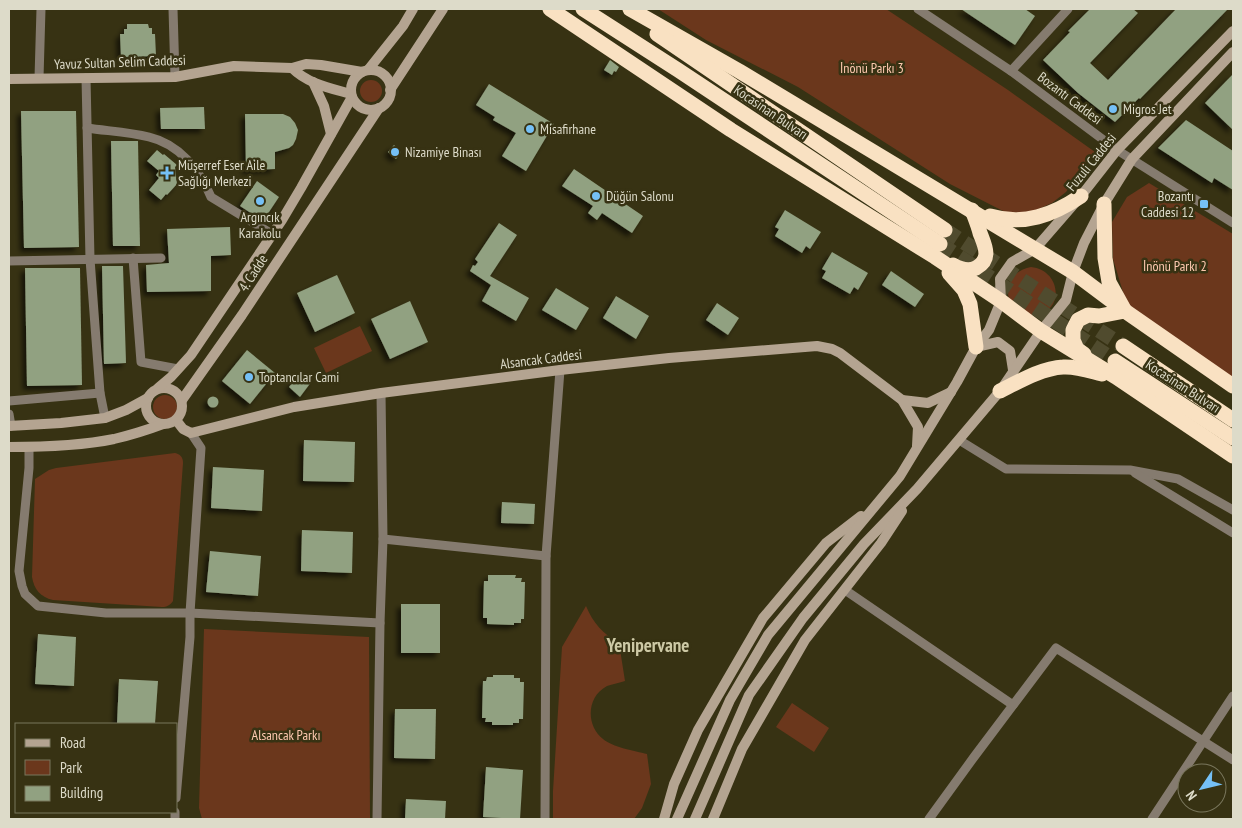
<svg xmlns="http://www.w3.org/2000/svg" width="1242" height="828" viewBox="0 0 1242 828" font-family="'PT Sans Narrow',sans-serif">
<style>
.green{fill:#6b371c}
.building{fill:#91a181;filter:url(#shadow)}
.lines{fill:none;stroke-linecap:round;stroke-linejoin:round}
.highway-tunnel{stroke:#504b2e;stroke-width:15;stroke-dasharray:15 8;stroke-linecap:butt}
.street{stroke:#857b6f;stroke-width:9}
.secondary{stroke:#b4a491;stroke-width:10}
.highway{stroke:#f9e1c2;stroke-width:15}
.poi-dot{fill:#75c0f6;stroke:#373213;stroke-width:2}
.labels{text-anchor:middle;stroke-width:5;stroke-linejoin:round;paint-order:stroke}
.street-label{font-size:14px;fill:#dddbc9;stroke:#373213}
.park-label{font-size:14px;fill:#ffcab1;stroke:#373213}
.poi-label{font-size:14px;fill:#dddbc9;stroke:#373213;text-anchor:start}
.district-label{font-size:19px;font-weight:bold;fill:#cdc9a5;stroke:#373213}
</style>
<defs>
<filter id="shadow"><feDropShadow dx="-4" dy="4" stdDeviation="2.5" flood-color="#0009"/></filter>
</defs>
<rect width="100%" height="100%" fill="#373213"/>
<g class="green">
<path d="M658,9H886L1008,90L1095,152L1066,192L1052,203L1034,211L1024,213L1005,212L950,184L798,87L706,40Z"/>
<circle cx="371" cy="91" r="11"/>
<path d="M1149,183L1233,234V378L1164,336L1126,302L1113,259L1112,222L1127,197Z"/>
<path d="M1031,267C1060,270 1065,308 1038,315C1036,315 1032,315 1030,315C1027,314 1011,302 1009,298C1008,297 1008,292 1008,290C1009,277 1019,269 1031,267Z"/>
<path d="M360,326L372,351L326,373L314,348Z"/>
<circle cx="165" cy="407" r="12"/>
<path d="M175,453C180,454 183,457 183,463L173,601C170,605 167,607 162,607L53,600C40,597 34,589 32,577L35,479L49,470L56,468Z"/>
<path d="M586,606C593,623 603,634 619,643L625,681C620,683 612,684 607,686C586,697 586,726 603,739C612,747 635,751 647,754L651,784L642,808L634,819H553V791L562,647Z"/>
<path d="M204,629L369,637L370,819H202L199,808Z"/>
<path d="M792,703L829,728L814,752L776,727Z"/>
</g>
<g class="building">
<path d="M961,9H1025L1035,16L1015,45Z"/>
<path d="M1090,9H1133L1138,13L1090,63L1108,80L1176,9H1228L1140,99L1139,98L1115,122L1078,93L1043,60L1070,32L1068,31Z"/>
<path d="M127,24H148L149,28H152V34H155L156,56L121,57L120,34H124V29H127Z"/>
<path d="M610,60L619,67L616,72L614,71L612,75L604,70Z"/>
<path d="M1233,74V130L1205,103Z"/>
<path d="M489,84L554,124L526,171L502,156L516,133L493,120L495,117L476,105Z"/>
<path d="M204,107L205,129H161L160,108Z"/>
<path d="M21,111H76L79,247L24,248Z"/>
<path d="M245,114H283L290,117L295,123L298,130L296,139L293,145L289,148L275,152V169L246,170Z"/>
<path d="M1186,120L1233,151V190L1214,178L1212,183L1158,148Z"/>
<path d="M111,141H138L140,246H113Z"/>
<path d="M394,145L401,152L396,159L388,152Z"/>
<path d="M157,150L163,155L164,154L177,165L175,167L177,184L167,195L166,194L161,200L149,190L159,178L156,175L159,171L147,161Z"/>
<path d="M574,169L643,216L632,233L602,213L597,220L588,213L593,206L562,186Z"/>
<path d="M257,181L279,197L263,221L240,206Z"/>
<path d="M785,210L821,232L810,249L806,246L802,253L775,236L779,229L775,227Z"/>
<path d="M499,223L517,235L490,276L529,298L516,321L482,301L491,285L470,271L473,265L475,266L478,262L475,259Z"/>
<path d="M230,227L231,255L211,256V291L147,292L146,265L169,263L167,229Z"/>
<path d="M832,252L868,273L858,290L854,287L850,294L822,278L826,271L822,269Z"/>
<path d="M102,266H123L126,363L104,364Z"/>
<path d="M25,268H80L82,385L27,386Z"/>
<path d="M891,271L924,294L915,307L882,285Z"/>
<path d="M337,275L355,313L315,332L297,293Z"/>
<path d="M556,288L589,308L576,330L542,310Z"/>
<path d="M616,296L649,316L636,339L603,318Z"/>
<path d="M410,301L428,342L390,359L371,319Z"/>
<path d="M717,303L739,318L728,335L706,320Z"/>
<path d="M247,350L275,373L250,404L222,381Z"/>
<path d="M301,372L312,381L300,397L289,387Z"/>
<circle cx="213" cy="402" r="5.5"/>
<path d="M304,440L355,442L354,482L303,481Z"/>
<path d="M213,467L264,470L262,511L211,508Z"/>
<path d="M502,502L535,504L534,524L501,523Z"/>
<path d="M302,530L353,532L352,573L301,571Z"/>
<path d="M210,551L261,556L258,596L206,592Z"/>
<path d="M488,575H516L515,578H522L521,582H525L524,619H521V623H514V625L487,624V618H483L484,581H488Z"/>
<rect x="401" y="604" width="39" height="49"/>
<path d="M38,634L76,637L74,686L35,684Z"/>
<path d="M493,675H514V678H520V682H524L523,719H519V723H513V725H492V722H485L486,718H482L483,681H486L487,677H493Z"/>
<path d="M119,679L158,681L155,724H117Z"/>
<path d="M395,709H436L435,759L394,758Z"/>
<path d="M486,767L523,770L520,819L483,817Z"/>
<path d="M406,799L446,801L445,819H405Z"/>
</g>
<g class="lines">
<g class="highway-tunnel">
<path d="M945,230L1123,346"/>
<path d="M940,244L1115,361"/>
</g>
<g class="street">
<path d="M173,9L175,77"/>
<path d="M918,9L1011,71L1117,150L1233,223"/>
<path d="M1011,71L1068,9"/>
<path d="M39,78L41,9"/>
<path d="M86,78L90,259L100,393L105,418"/>
<path d="M87,128C107,131 129,132 149,137C179,144 200,170 211,197L272,234"/>
<path d="M133,258L141,362L178,369"/>
<path d="M9,261L161,258"/>
<path d="M9,401L100,393"/>
<path d="M9,414L11,426"/>
<path d="M959,440L1006,469L1130,470L1178,479L1233,510"/>
<path d="M29,447V468L19,571L22,586L25,594L38,606L106,613H190L380,623"/>
<path d="M1135,473L1233,533"/>
<path d="M383,539L546,556"/>
<path d="M845,590L1013,705"/>
<path d="M176,798L190,637V613L201,448L191,433"/>
<path d="M175,819V812"/>
<path d="M377,819L380,623L383,539L381,393"/>
<path d="M545,819L546,556L560,370"/>
<path d="M929,819L974,757L1056,648L1233,760"/>
<path d="M1152,819L1233,696"/>
</g>
<g class="secondary">
<path d="M292,68C308,84 330,88 351,94"/>
<path d="M368,70L403,26L413,9"/>
<circle cx="371" cy="90" r="20"/>
<path d="M9,79L175,77L234,66L292,68L306,64L321,65L362,72"/>
<path d="M313,82L324,106L331,134"/>
<path d="M390,90L443,9"/>
<path d="M976,347L998,342L1010,351L1013,370"/>
<circle cx="164" cy="406" r="18"/>
<path d="M158,388L171,377L191,355L282,220L301,188L352,97"/>
<path d="M182,400L242,315L379,108"/>
<path d="M902,400L928,403L951,392"/>
<path d="M176,420L183,429L191,433L294,407L381,393L560,370L669,358L817,346L832,349L840,353L902,400L918,427L917,446"/>
<path d="M9,426L61,423L105,418L126,410L148,398"/>
<path d="M9,447C44,447 80,446 114,439C131,435 147,430 163,424"/>
<path d="M664,819L674,784L698,730L763,618L826,543L861,516"/>
<path d="M677,819L730,700L768,635L900,476L957,382L976,347L989,330L1001,301L1000,279L1012,262L1035,249L1081,196L1117,150L1233,31"/>
<path d="M695,819L749,695L803,618L864,544L917,489L1000,391L1041,331L1066,300L1073,272L1084,243L1104,204L1132,159L1233,52"/>
<path d="M713,819L742,749L805,640L881,543L902,511"/>
</g>
<g class="highway">
<path d="M550,9L731,130L935,257L1001,301L1041,331L1116,377L1233,456"/>
<path d="M583,9L678,70L940,244"/>
<path d="M630,9L739,71L1073,272L1125,311L1233,386"/>
<path d="M657,34L945,230"/>
<path d="M990,216C1024,226 1053,215 1081,196"/>
<path d="M953,265C960,269 968,272 976,268C992,259 985,246 980,233C978,225 975,218 972,210"/>
<path d="M949,273L964,290L970,304L976,347"/>
<path d="M1123,346L1233,420"/>
<path d="M1084,354L1077,349L1073,340V330L1078,320L1088,315L1099,316L1125,311L1109,282L1105,258L1104,204"/>
<path d="M1115,361L1233,438"/>
<path d="M1000,391C1018,382 1042,368 1063,367C1076,366 1090,371 1102,374"/>
</g>
</g>
<g class="poi-dot">
<circle cx="1113" cy="109" r="5"/>
<circle cx="530" cy="129" r="5"/>
<circle cx="395" cy="152" r="5"/>
<path d="M164.5 165.5h5v5h5v5h-5v5h-5v-5h-5v-5h5z"/>
<circle cx="596" cy="196" r="5"/>
<circle cx="260" cy="201" r="5"/>
<rect x="1199" y="199" width="10" height="10" rx="2.5"/>
<circle cx="249" cy="377" r="5"/>
</g>
<g class="labels">
<g class="street-label">
<text transform="translate(120 62) rotate(-2)" y="5">Yavuz Sultan Selim Caddesi</text>
<text transform="translate(1070 98) rotate(37)" y="5">Bozantı Caddesi</text>
<text transform="translate(771 112) rotate(34)" y="5">Kocasinan Bulvarı</text>
<text transform="translate(1091 162) rotate(-51)" y="5">Fuzuli Caddesi</text>
<text transform="translate(253 273) rotate(-57)" y="5">4. Cadde</text>
<text transform="translate(541 359) rotate(-7)" y="5">Alsancak Caddesi</text>
<text transform="translate(1183 386) rotate(33)" y="5">Kocasinan Bulvarı</text>
</g>
<g class="park-label">
<text x="872" y="73">İnönü Parkı 3</text>
<text x="1175" y="271">İnönü Parkı 2</text>
<text x="286" y="740">Alsancak Parkı</text>
</g>
<g class="poi-label">
<text x="1123" y="114">Migros Jet</text>
<text x="540" y="134">Misafirhane</text>
<text x="405" y="157">Nizamiye Binası</text>
<text x="178" y="170">Müşerref Eser Aile<tspan x="178" dy="16">Sağlığı Merkezi</tspan></text>
<text x="606" y="201">Düğün Salonu</text>
<text x="1194" y="201" text-anchor="end">Bozantı<tspan x="1194" dy="16">Caddesi 12</tspan></text>
<text x="260" y="222" text-anchor="middle">Argıncık<tspan x="260" dy="16">Karakolu</tspan></text>
<text x="259" y="382">Toptancılar Cami</text>
</g>
<g class="district-label">
<text x="648" y="652">Yenipervane</text>
</g>
</g>
<rect width="1242" height="828" fill="none" stroke="#dddbc9" stroke-width="20"/>
<rect x="15" y="723" width="162" height="90" fill="#373213" stroke="#79765c"/>
<rect x="25" y="739" width="25" height="8" fill="#b4a491" stroke="#79765c"/>
<text x="60" y="748" font-size="15" fill="#dddbc9">Road</text>
<rect x="25" y="760" width="25" height="15" fill="#6b371c" stroke="#79765c"/>
<text x="60" y="773" font-size="15" fill="#dddbc9">Park</text>
<rect x="25" y="786" width="25" height="15" fill="#91a181" stroke="#79765c"/>
<text x="60" y="798" font-size="15" fill="#dddbc9">Building</text>
<g transform="translate(1202 788) rotate(235)"><circle r="24" fill="#373213" stroke="#79765c"/>
<path d="M0-4L9 19L0 12L-9 19Z" fill="#75c0f6"/>
<text y="-8" font-size="14" font-weight="bold" text-anchor="middle" fill="#dddbc9">N</text>
</g>
</svg>
